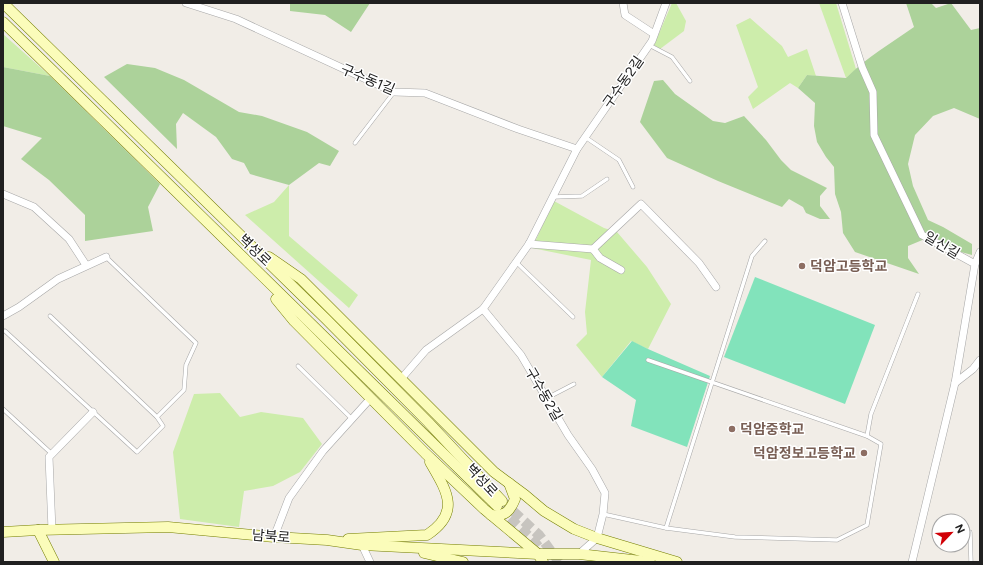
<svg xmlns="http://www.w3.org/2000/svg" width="983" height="565" viewBox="0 0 983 565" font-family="Figtree,'Noto Sans KR',sans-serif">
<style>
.grass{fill:#cdedab}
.forest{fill:#acd29a}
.pitch{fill:#82e3bb}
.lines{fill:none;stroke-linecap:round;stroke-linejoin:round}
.secondary-tunnel{stroke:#c7c4bf;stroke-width:10;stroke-dasharray:10 5;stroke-linecap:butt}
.lane-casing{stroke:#a7a7a7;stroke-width:4.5}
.street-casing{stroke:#a7a7a7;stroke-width:8}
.secondary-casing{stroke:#747e01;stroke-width:11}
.lane{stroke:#fff;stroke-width:3.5}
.street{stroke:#fff;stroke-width:7}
.secondary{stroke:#fbfcba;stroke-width:10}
.education-dot{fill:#8d6e63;stroke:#fff;stroke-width:1.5}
.labels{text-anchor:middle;stroke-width:3;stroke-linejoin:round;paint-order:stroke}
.street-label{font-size:14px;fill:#202020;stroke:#fff}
.education-label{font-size:14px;font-weight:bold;fill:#785e54;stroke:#fff;text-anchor:start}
</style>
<rect width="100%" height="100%" fill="#f1ede7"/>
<g class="grass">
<path d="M672,3H676L686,21L684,31L660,49L654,45Z"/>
<path d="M819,3H836L856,69L846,78Z"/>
<path d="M750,18L782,46L788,57L807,49L816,76L807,75L798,88L790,83L753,109L748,97L758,87L736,25Z"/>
<path d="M3,34L50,76L3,67Z"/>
<path d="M289,185V236L358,295L349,308L245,215L274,202Z"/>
<path d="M554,201L604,228L617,232L647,267L671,304L648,349L631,341L602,377L576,345L587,334L585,312L591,260L532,248Z"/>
<path d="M220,393L240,417L261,412L303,418L322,444L300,472L273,486L244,491L239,527L180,519L173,452L194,394Z"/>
</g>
<g class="forest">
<path d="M290,3H370L351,32L325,15L290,11Z"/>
<path d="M906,3H931L936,8L951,3L971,30L980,28V119L954,108L933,116L915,135L908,164L913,186L928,220L943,227L972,244V255L961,252L932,236L908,246V258L919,274L855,252L843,233L841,212L835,194L834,167L826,157L817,142L814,126L815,103L798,88L807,75L846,78C866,58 891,43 914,27Z"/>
<path d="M127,64L155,68L184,80L239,112L262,116L307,132L339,151L330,166L319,163L289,185L250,174L244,163L232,159L216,137L183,113L176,124L177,149L104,77Z"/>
<path d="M3,67L50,76L160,184L148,207L153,231L85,241V215L49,180L21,159L42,138L3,126Z"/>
<path d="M663,80L675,94L713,121L725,123L744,116L766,140L781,160L791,170L827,188L820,196V206L830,219H820L806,213L803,207L789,199L782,207L718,181L667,158L640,122L654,81Z"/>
</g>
<g class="pitch">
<path d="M755,277L875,325L845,404L724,357Z"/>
<path d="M632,341L648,349L710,376L687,447L631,426L636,400L602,377Z"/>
</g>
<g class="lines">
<g class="secondary-tunnel">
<path d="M502,501L539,535L559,562"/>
<path d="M499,508L534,541L550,562"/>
</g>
<g class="lane-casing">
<g id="lane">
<path d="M649,45L672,57L690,81"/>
<path d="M585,137L619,160L633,187"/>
<path d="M355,143L394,92"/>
<path d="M554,197L582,196L607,179"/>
<path d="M516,262L573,317"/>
<path d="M50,316L157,417"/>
<path d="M5,331L137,452L163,426L157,417L184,390L186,365L196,343L106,257"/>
<path d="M648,360L867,436"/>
<path d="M298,366L352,419"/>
<path d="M547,398L574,384"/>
<path d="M3,409L52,454"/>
<path d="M603,514L666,528L752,256L765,241"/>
<path d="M666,528L735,537L837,540L867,525L881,444L867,436L871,414L918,294"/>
<path d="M970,532L971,562"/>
</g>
</g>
<g class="street-casing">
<g id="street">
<path d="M186,3L236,19L394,92L425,93L518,129L577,149"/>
<path d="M623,3L625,15L654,34"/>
<path d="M842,3L862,67L873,92L874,135L922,235L975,264L955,383L912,562"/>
<path d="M3,194L34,207L69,239L86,265"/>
<path d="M529,244L593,249L641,204L699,263L716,287"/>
<path d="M593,249L600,258L621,270"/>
<path d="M975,264L980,252"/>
<path d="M483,309L521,355L568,435L592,469L605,493L603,514L597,538L579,554"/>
<path d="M3,316L19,307L58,279L106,257"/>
<path d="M401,379L426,350L483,309L529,244L577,149L652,41L666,3"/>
<path d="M955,383L973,369L980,360"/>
<path d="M52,530L49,457L93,412"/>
<path d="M274,537L289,498L323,451L370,399L372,400"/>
<path d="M362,545L370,562"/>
</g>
</g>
<g class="secondary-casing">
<g id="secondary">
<path d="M3,3L326,319L428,422L502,501"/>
<path d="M3,22L497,506"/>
<path d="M269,257L301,279L494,472L525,495L544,511L574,529L597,538L677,562"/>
<path d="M276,299L294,321L425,453L484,509L538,554L543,562"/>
<path d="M491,515C505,517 510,511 515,499L509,483"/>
<path d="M38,530L54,562"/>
<path d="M3,532L38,530L168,527L274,537L327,540L362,545L538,554H579L650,562"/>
<path d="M348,539L427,535C462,512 446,490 430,462"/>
<path d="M424,553L463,562"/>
</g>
</g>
<use href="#lane" class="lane"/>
<use href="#street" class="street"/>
<use href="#secondary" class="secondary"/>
</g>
<g class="education-dot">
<circle cx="802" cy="266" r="4"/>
<circle cx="732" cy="429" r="4"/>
<circle cx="864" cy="453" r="4"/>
</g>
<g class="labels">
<g class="street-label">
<text transform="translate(368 79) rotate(23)" y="5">구수동1길</text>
<text transform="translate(623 82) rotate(-55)" y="5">구수동2길</text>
<text transform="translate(942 245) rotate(31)" y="5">일신길</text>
<text transform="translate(255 250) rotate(44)" y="5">벽성로</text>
<text transform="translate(544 394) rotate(60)" y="5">구수동2길</text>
<text transform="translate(482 480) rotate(47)" y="5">벽성로</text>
<text transform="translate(271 536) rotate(4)" y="5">남북로</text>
</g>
<g class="education-label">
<text x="810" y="271">덕암고등학교</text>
<text x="740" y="434">덕암중학교</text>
<text x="856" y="458" text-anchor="end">덕암정보고등학교</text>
</g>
</g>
<rect width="983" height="565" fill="none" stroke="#202020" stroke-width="8"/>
<g transform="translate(951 533) rotate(65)"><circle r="19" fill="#ffffff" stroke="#a6a6a6"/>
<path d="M0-3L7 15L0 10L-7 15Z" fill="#d10006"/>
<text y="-6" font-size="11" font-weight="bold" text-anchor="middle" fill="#202020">N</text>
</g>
</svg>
